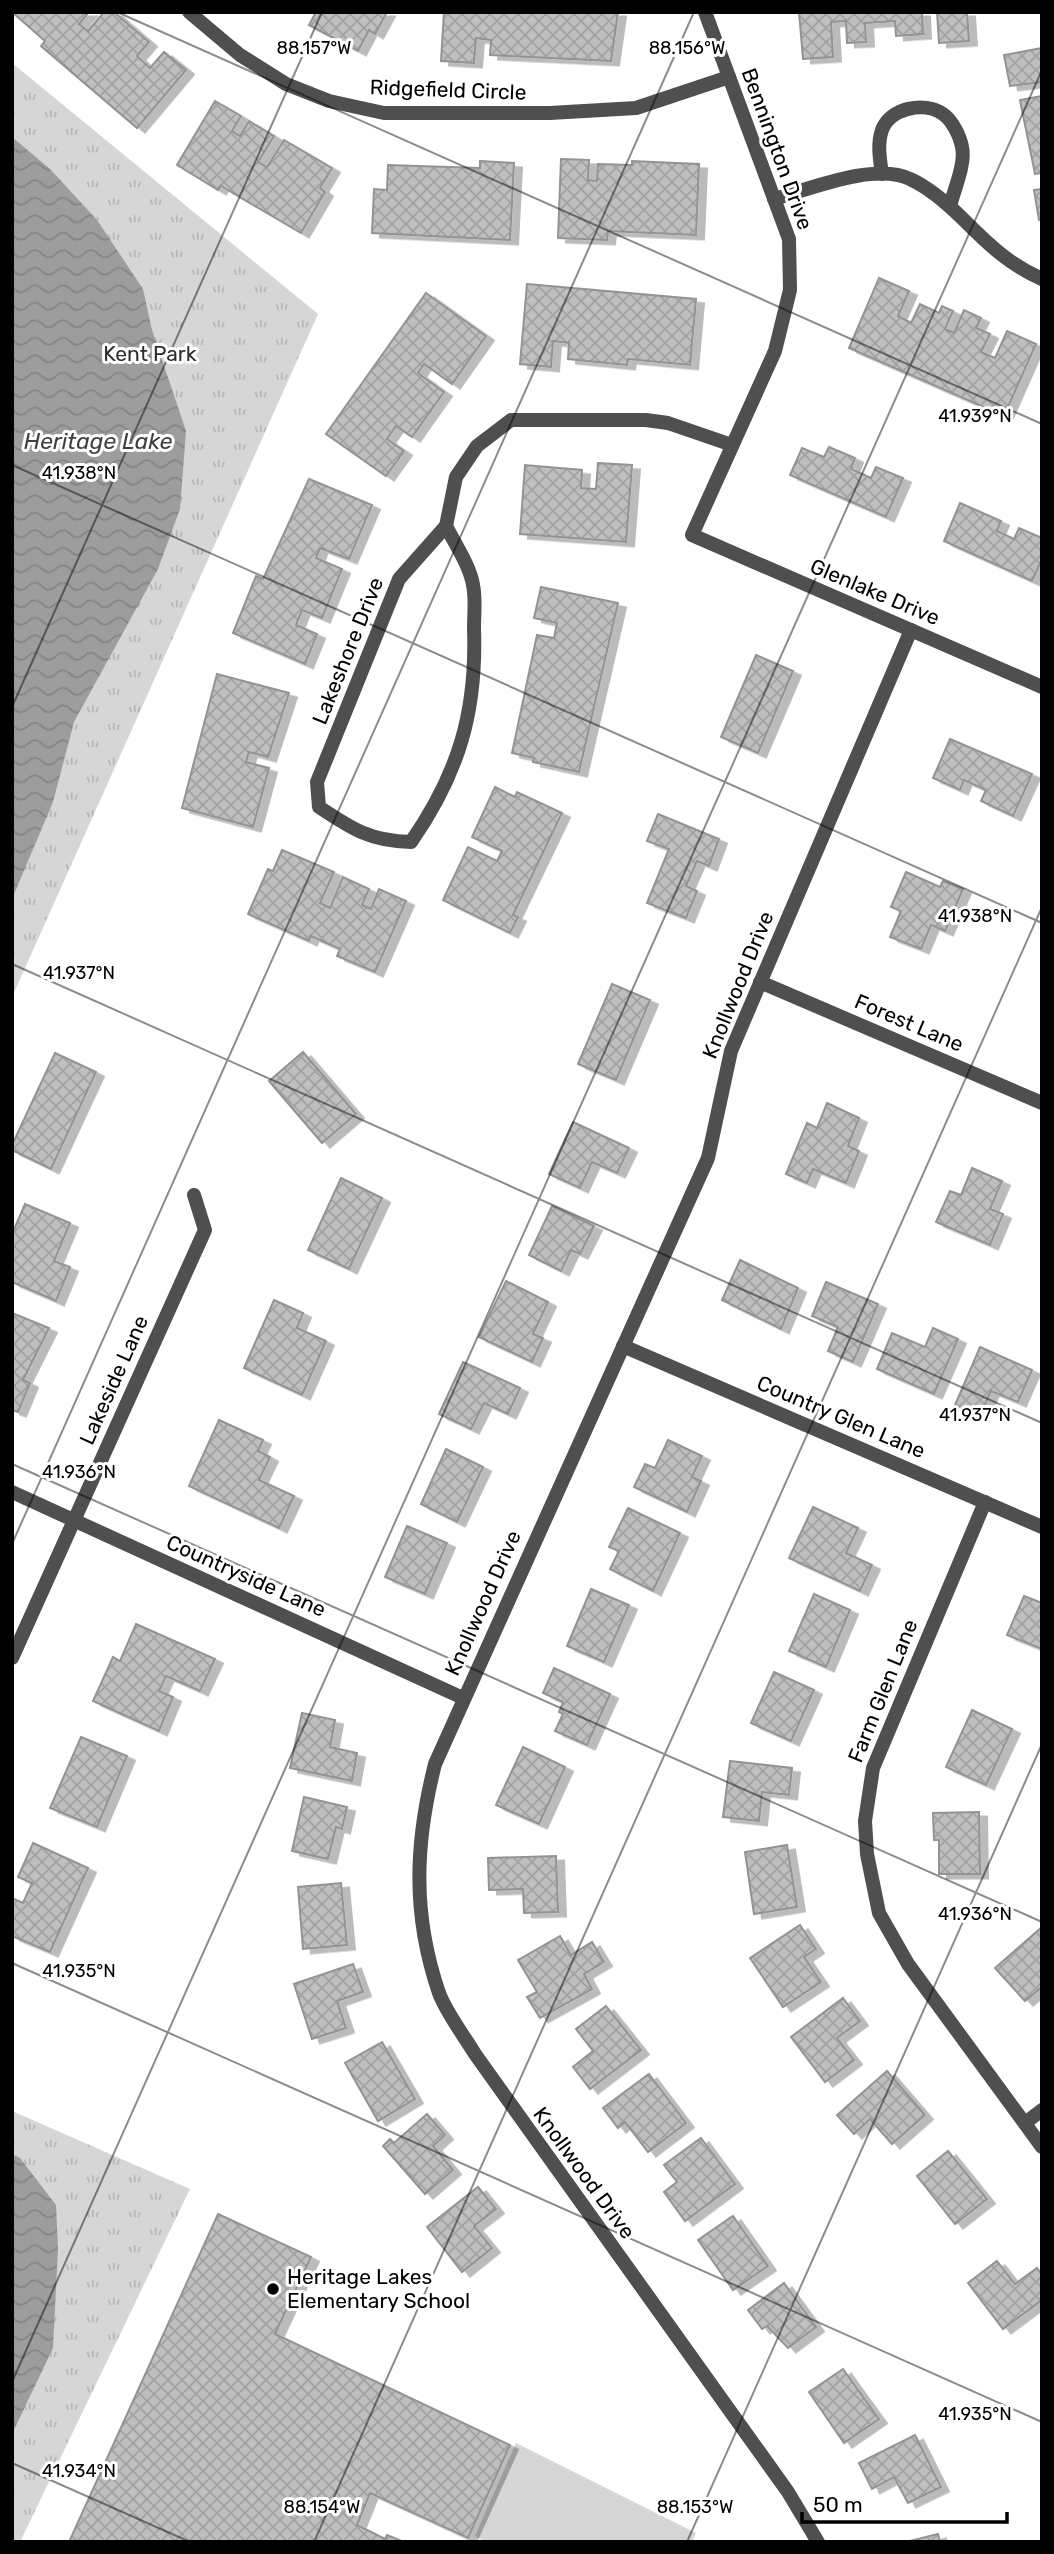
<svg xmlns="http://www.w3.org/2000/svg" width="1054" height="2554" viewBox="0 0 1054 2554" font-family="Rubik,sans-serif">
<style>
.green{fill:#d6d6d6}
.park{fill:url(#park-tufts)}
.water{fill:url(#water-waves)}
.building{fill:url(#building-cross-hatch);stroke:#939393;stroke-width:2;filter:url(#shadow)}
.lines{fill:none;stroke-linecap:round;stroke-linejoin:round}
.minor{stroke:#4f4f4f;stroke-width:14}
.ticks{fill:none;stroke:#000;stroke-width:2;stroke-opacity:0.45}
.poi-dot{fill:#000;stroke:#fff;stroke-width:2.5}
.labels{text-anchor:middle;stroke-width:6;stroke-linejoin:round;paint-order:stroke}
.street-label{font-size:21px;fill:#000;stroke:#fff}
.park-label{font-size:21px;fill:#2d2d2d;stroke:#fff}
.poi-label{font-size:21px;fill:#000;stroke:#fff;text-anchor:start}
.water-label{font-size:23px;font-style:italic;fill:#3e3e3e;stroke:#fff}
.ticks-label{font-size:18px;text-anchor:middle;fill:#000;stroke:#fff;stroke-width:6;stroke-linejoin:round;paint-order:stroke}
</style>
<defs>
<pattern id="park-tufts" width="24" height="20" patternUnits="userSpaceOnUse" patternTransform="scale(1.75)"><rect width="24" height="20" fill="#d6d6d6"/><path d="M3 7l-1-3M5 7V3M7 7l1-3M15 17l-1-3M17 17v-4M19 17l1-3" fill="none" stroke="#b6b6b6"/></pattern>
<pattern id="water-waves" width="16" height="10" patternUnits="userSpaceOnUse" patternTransform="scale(1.75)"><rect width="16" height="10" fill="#9d9d9d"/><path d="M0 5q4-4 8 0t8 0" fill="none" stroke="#858585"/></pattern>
<pattern id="building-cross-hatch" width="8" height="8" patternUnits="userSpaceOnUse" patternTransform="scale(1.75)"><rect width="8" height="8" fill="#bfbfbf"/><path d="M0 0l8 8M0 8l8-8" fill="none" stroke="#a2a2a2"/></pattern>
<filter id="shadow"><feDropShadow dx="8" dy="4.5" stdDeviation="0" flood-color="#0004"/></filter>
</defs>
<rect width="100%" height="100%" fill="#fff"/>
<path class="green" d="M516,2443L696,2533L692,2542H486L475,2536Z"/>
<g class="park">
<path d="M12,63L318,314L12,997Z"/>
<path d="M12,2111L190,2189L20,2542H12Z"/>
</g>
<g class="water">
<path d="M12,137L50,169L97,220L143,289L152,330L186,431L180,509L158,569L74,722L53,802L12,899Z"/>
<path d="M12,2154L20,2158L56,2205L58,2249L53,2348L12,2434Z"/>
</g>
<g class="building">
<path d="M12,12H89L79,24L88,31L104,12H114L149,42L137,56L150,68L164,52L186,70L137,128L41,46L45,41Z"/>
<path d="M316,12H387L375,34L369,30L358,51L309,25Z"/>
<path d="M444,12H618L611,61L490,55L491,40L476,38L474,63L441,61Z"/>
<path d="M799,12H922L923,34L896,36L895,21L865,23L866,42L847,43L846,21L831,22L833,57L803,59Z"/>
<path d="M937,12H967L969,41L939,43Z"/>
<path d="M1042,48V82L1010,86L1004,55Z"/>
<path d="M1042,96V173L1035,174L1020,100Z"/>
<path d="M215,101L241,116L232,131L240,136L249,121L274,136L258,162L267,167L284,140L332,168L320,188L325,192L301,233L221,186L218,190L177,165Z"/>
<path d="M561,159L589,160L588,180L597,181L598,164L632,165V161L699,164L696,235L608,231L607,240L558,238Z"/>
<path d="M480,161L514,163L510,240L372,233L374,189L387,190L388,165L480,168Z"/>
<path d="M1042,189V219L1039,220L1034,190Z"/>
<path d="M879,278L909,291L898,316L911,323L920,304L939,313L942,306L953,311L945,329L954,333L964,310L981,318L976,328L990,334L981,352L995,358L1007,331L1036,344L1004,416L849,348Z"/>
<path d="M527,284L696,299L690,365L628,359L627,365L568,359L569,343L553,341L551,367L520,364Z"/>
<path d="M426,293L486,336L452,384L424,364L418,373L444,392L412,437L396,426L387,439L404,451L386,476L326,434Z"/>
<path d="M829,447L855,458L851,469L871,478L876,467L903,478L886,517L790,475L802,448L824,457Z"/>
<path d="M598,463L632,465L626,542L520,534L525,465L582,470L581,488L596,489Z"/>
<path d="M309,479L372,505L349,559L320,548L316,558L342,569L322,618L302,610L296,625L317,634L305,664L233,633L256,576L263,579Z"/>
<path d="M960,503L1001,521L997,531L1014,539L1019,528L1042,538V559L1032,581L944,541Z"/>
<path d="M541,587L618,603L579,772L533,762L534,758L512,753L537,635L554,638L557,623L534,618Z"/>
<path d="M756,655L793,671L758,753L721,737Z"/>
<path d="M217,674L289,693L268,757L249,752L246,762L269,768L253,827L182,808Z"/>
<path d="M950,739L1032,774L1013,816L981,801L986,790L964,780L960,790L933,778Z"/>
<path d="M495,787L515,797L517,792L562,813L513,915L518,917L510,933L443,900L468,847L497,861L502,851L472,837Z"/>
<path d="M658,814L719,839L709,866L697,861L686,886L697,891L686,918L647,903L669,849L647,841Z"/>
<path d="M282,850L334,872L320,903L330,908L343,877L369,889L362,905L371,909L379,889L406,901L375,972L337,956L340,949L311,936L309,941L248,914L268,869L273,871Z"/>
<path d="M906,872L940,887L943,881L963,889L945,931L931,925L921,949L890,937L901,911L891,907Z"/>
<path d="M612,984L650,1000L616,1080L578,1064Z"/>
<path d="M303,1052L356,1114L322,1143L269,1081Z"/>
<path d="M55,1053L96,1072L51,1169L12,1150V1145Z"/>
<path d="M827,1103L859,1118L848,1146L859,1151L846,1183L813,1169L807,1183L786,1174L807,1123L817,1128Z"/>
<path d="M573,1122L629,1148L617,1173L592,1162L580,1188L549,1174Z"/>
<path d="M972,1168L1002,1181L990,1209L1003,1214L990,1245L936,1222L950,1191L961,1195Z"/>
<path d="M341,1178L382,1198L349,1269L308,1250Z"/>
<path d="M25,1204L70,1223L54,1261L70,1267L56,1301L12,1282V1234Z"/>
<path d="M552,1206L594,1226L580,1254L571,1250L561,1271L529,1255Z"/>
<path d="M740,1260L798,1288L781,1329L722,1300Z"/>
<path d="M506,1281L548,1302L533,1334L543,1338L532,1362L479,1337Z"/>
<path d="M826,1282L878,1304L853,1362L828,1351L838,1327L812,1316Z"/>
<path d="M274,1300L303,1313L297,1328L326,1341L302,1395L244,1368Z"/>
<path d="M12,1313L49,1328L23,1380L30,1383L18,1412L12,1410Z"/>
<path d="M933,1328L958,1339L934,1394L877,1369L892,1333L925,1347Z"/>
<path d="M980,1347L1032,1370L1018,1402L991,1391L980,1415L955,1405Z"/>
<path d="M463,1362L520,1388L508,1414L484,1403L471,1429L439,1414Z"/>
<path d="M219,1420L263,1440L258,1451L270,1457L259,1480L294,1496L279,1528L189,1486Z"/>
<path d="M668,1440L702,1456L692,1477L701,1481L687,1512L634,1487L645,1464L655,1468Z"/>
<path d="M446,1449L483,1467L457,1522L421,1504Z"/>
<path d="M813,1507L858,1528L846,1553L872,1565L860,1591L789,1558Z"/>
<path d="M628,1508L680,1533L653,1591L610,1569L619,1551L609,1547Z"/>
<path d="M407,1526L447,1543L425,1594L385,1577Z"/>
<path d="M591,1589L629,1605L604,1662L567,1646Z"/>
<path d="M814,1594L850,1610L826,1667L789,1651Z"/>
<path d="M1024,1596L1042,1603V1649L1007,1635Z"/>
<path d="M136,1624L215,1659L200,1691L166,1676L159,1691L173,1697L159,1731L93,1701L113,1657L120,1661Z"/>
<path d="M554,1668L610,1694L587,1745L555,1731L563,1714L559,1712L563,1702L543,1693Z"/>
<path d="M774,1672L814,1690L791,1741L751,1723Z"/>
<path d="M972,1710L1012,1729L986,1785L946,1767Z"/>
<path d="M302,1713L335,1720L330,1747L357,1753L352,1781L290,1768Z"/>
<path d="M81,1737L127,1756L97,1827L50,1808Z"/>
<path d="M523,1747L565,1767L539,1824L496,1805Z"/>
<path d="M730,1761L792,1768L789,1795L762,1792L759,1821L723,1817Z"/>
<path d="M304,1797L347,1807L342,1829L336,1827L328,1859L292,1851Z"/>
<path d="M979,1812L980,1874H939V1840H934L933,1813Z"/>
<path d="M33,1843L88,1868L50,1952L12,1936V1898L23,1903L32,1883L18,1877Z"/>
<path d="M787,1845L797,1907L754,1914L745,1852Z"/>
<path d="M556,1856L558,1912L524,1913L523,1889L489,1890L488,1858Z"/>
<path d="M341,1883L347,1945L303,1949L298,1887Z"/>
<path d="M800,1925L816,1949L804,1957L821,1982L783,2007L750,1958Z"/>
<path d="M1042,1927V1987L1025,2001L995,1968Z"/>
<path d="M560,1936L571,1955L592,1942L604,1962L584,1974L592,1989L540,2018L527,1997L537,1992L518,1960Z"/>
<path d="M353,1964L363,1992L337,2001L346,2028L312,2039L294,1984Z"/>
<path d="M843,1998L860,2021L837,2038L854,2060L825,2082L791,2037Z"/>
<path d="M606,2006L641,2050L590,2089L573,2067L593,2051L576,2029Z"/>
<path d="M382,2042L415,2099L378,2121L345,2063Z"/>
<path d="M887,2071L925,2115L892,2144L870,2119L854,2134L837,2115Z"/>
<path d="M649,2074L686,2123L648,2152L625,2122L618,2128L603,2108Z"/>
<path d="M427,2114L445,2135L433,2146L453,2170L425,2194L383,2146L390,2139L394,2143Z"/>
<path d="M701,2138L735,2184L685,2221L664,2192L677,2182L664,2165Z"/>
<path d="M948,2151L987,2199L955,2224L917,2176Z"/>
<path d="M478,2187L496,2209L474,2226L492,2248L462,2272L427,2227Z"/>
<path d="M218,2214L311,2257L275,2334L510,2445L468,2538L370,2493L357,2525L385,2539L387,2535L404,2542H69Z"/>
<path d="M733,2216L768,2266L733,2290L698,2240Z"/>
<path d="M997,2261L1015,2284L1037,2268L1042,2275V2300L1003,2329L968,2283Z"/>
<path d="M784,2283L816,2327L788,2348L767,2326L762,2329L748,2310Z"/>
<path d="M843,2369L879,2419L844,2443L809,2392Z"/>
<path d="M915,2435L941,2487L908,2503L894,2477L872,2489L859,2463Z"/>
<path d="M938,2534L940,2542H906Z"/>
</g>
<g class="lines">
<g class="minor">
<path d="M189,12L240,55L286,84L329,101L384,113H550L636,108L729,77"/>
<path d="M705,12L789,239L790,290L775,351L692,535L1042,687"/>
<path d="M882,174C880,160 877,144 882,130C890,108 924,101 943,114C952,120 960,136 962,147C966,163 954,190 950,206"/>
<path d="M774,199C810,189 875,162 910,179C930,188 950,206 965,221C989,245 1010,265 1042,279"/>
<path d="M446,526C455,544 470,566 473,585C476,599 474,614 474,628C477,711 459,773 411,842C370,841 352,829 319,807L317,782L399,579L446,526L456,477L477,446L511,420H646L668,423L732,445"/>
<path d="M760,982L1042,1103"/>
<path d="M623,1346L1042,1527"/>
<path d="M12,1492L463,1698"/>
<path d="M985,1502L873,1768L865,1821L867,1854L879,1913L908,1964L1042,2147"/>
<path d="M12,1658L205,1230L194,1195"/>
<path d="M1025,2123L1042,2110"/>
<path d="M818,2542L788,2492L475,2054C463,2034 447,2014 439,1993C412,1914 415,1843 435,1764L708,1158L731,1051L911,630"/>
</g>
</g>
<path class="ticks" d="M117,12L1042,424M12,465L1042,923M12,707L322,12M12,964L1042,1423M12,1464L1042,1922M12,1544L694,12M12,1963L1042,2422M12,2382L1042,70M12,2463L190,2542M314,2542L1042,907M687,2542L1042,1744"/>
<circle class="poi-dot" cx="273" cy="2289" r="7"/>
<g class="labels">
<g class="street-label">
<text transform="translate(448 90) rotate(2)" y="7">Ridgefield Circle</text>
<text transform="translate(777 149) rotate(70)" y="7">Bennington Drive</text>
<text transform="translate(875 592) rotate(23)" y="7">Glenlake Drive</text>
<text transform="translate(348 651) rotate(-68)" y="7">Lakeshore Drive</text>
<text transform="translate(738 985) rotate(-68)" y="7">Knollwood Drive</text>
<text transform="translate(909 1023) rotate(23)" y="7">Forest Lane</text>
<text transform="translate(114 1380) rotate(-66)" y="7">Lakeside Lane</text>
<text transform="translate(841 1417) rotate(23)" y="7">Country Glen Lane</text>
<text transform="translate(246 1576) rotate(24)" y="7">Countryside Lane</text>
<text transform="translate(483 1603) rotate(-66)" y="7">Knollwood Drive</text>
<text transform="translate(883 1691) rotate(-68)" y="7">Farm Glen Lane</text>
<text transform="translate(584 2173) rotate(54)" y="7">Knollwood Drive</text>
</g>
<g class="park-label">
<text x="150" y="361">Kent Park</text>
</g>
<g class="poi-label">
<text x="287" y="2284">Heritage Lakes<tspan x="287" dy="24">Elementary School</tspan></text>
</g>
<g class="water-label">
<text x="98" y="449">Heritage Lake</text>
</g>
</g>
<g class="ticks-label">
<text x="314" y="54">88.157°W</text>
<text x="687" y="54">88.156°W</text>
<text x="975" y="422">41.939°N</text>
<text x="79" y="479">41.938°N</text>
<text x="975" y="922">41.938°N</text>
<text x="79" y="979">41.937°N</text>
<text x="975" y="1421">41.937°N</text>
<text x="79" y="1478">41.936°N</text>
<text x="975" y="1920">41.936°N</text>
<text x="79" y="1977">41.935°N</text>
<text x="975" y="2420">41.935°N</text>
<text x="79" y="2477">41.934°N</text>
<text x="322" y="2513">88.154°W</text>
<text x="695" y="2513">88.153°W</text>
</g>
<rect width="1054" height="2554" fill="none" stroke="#000000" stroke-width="28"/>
<path d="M802 2512v10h205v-10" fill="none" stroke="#000000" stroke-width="3.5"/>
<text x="813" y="2512" font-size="21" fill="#000000" stroke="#ffffff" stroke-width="5" paint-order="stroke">50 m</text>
</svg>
